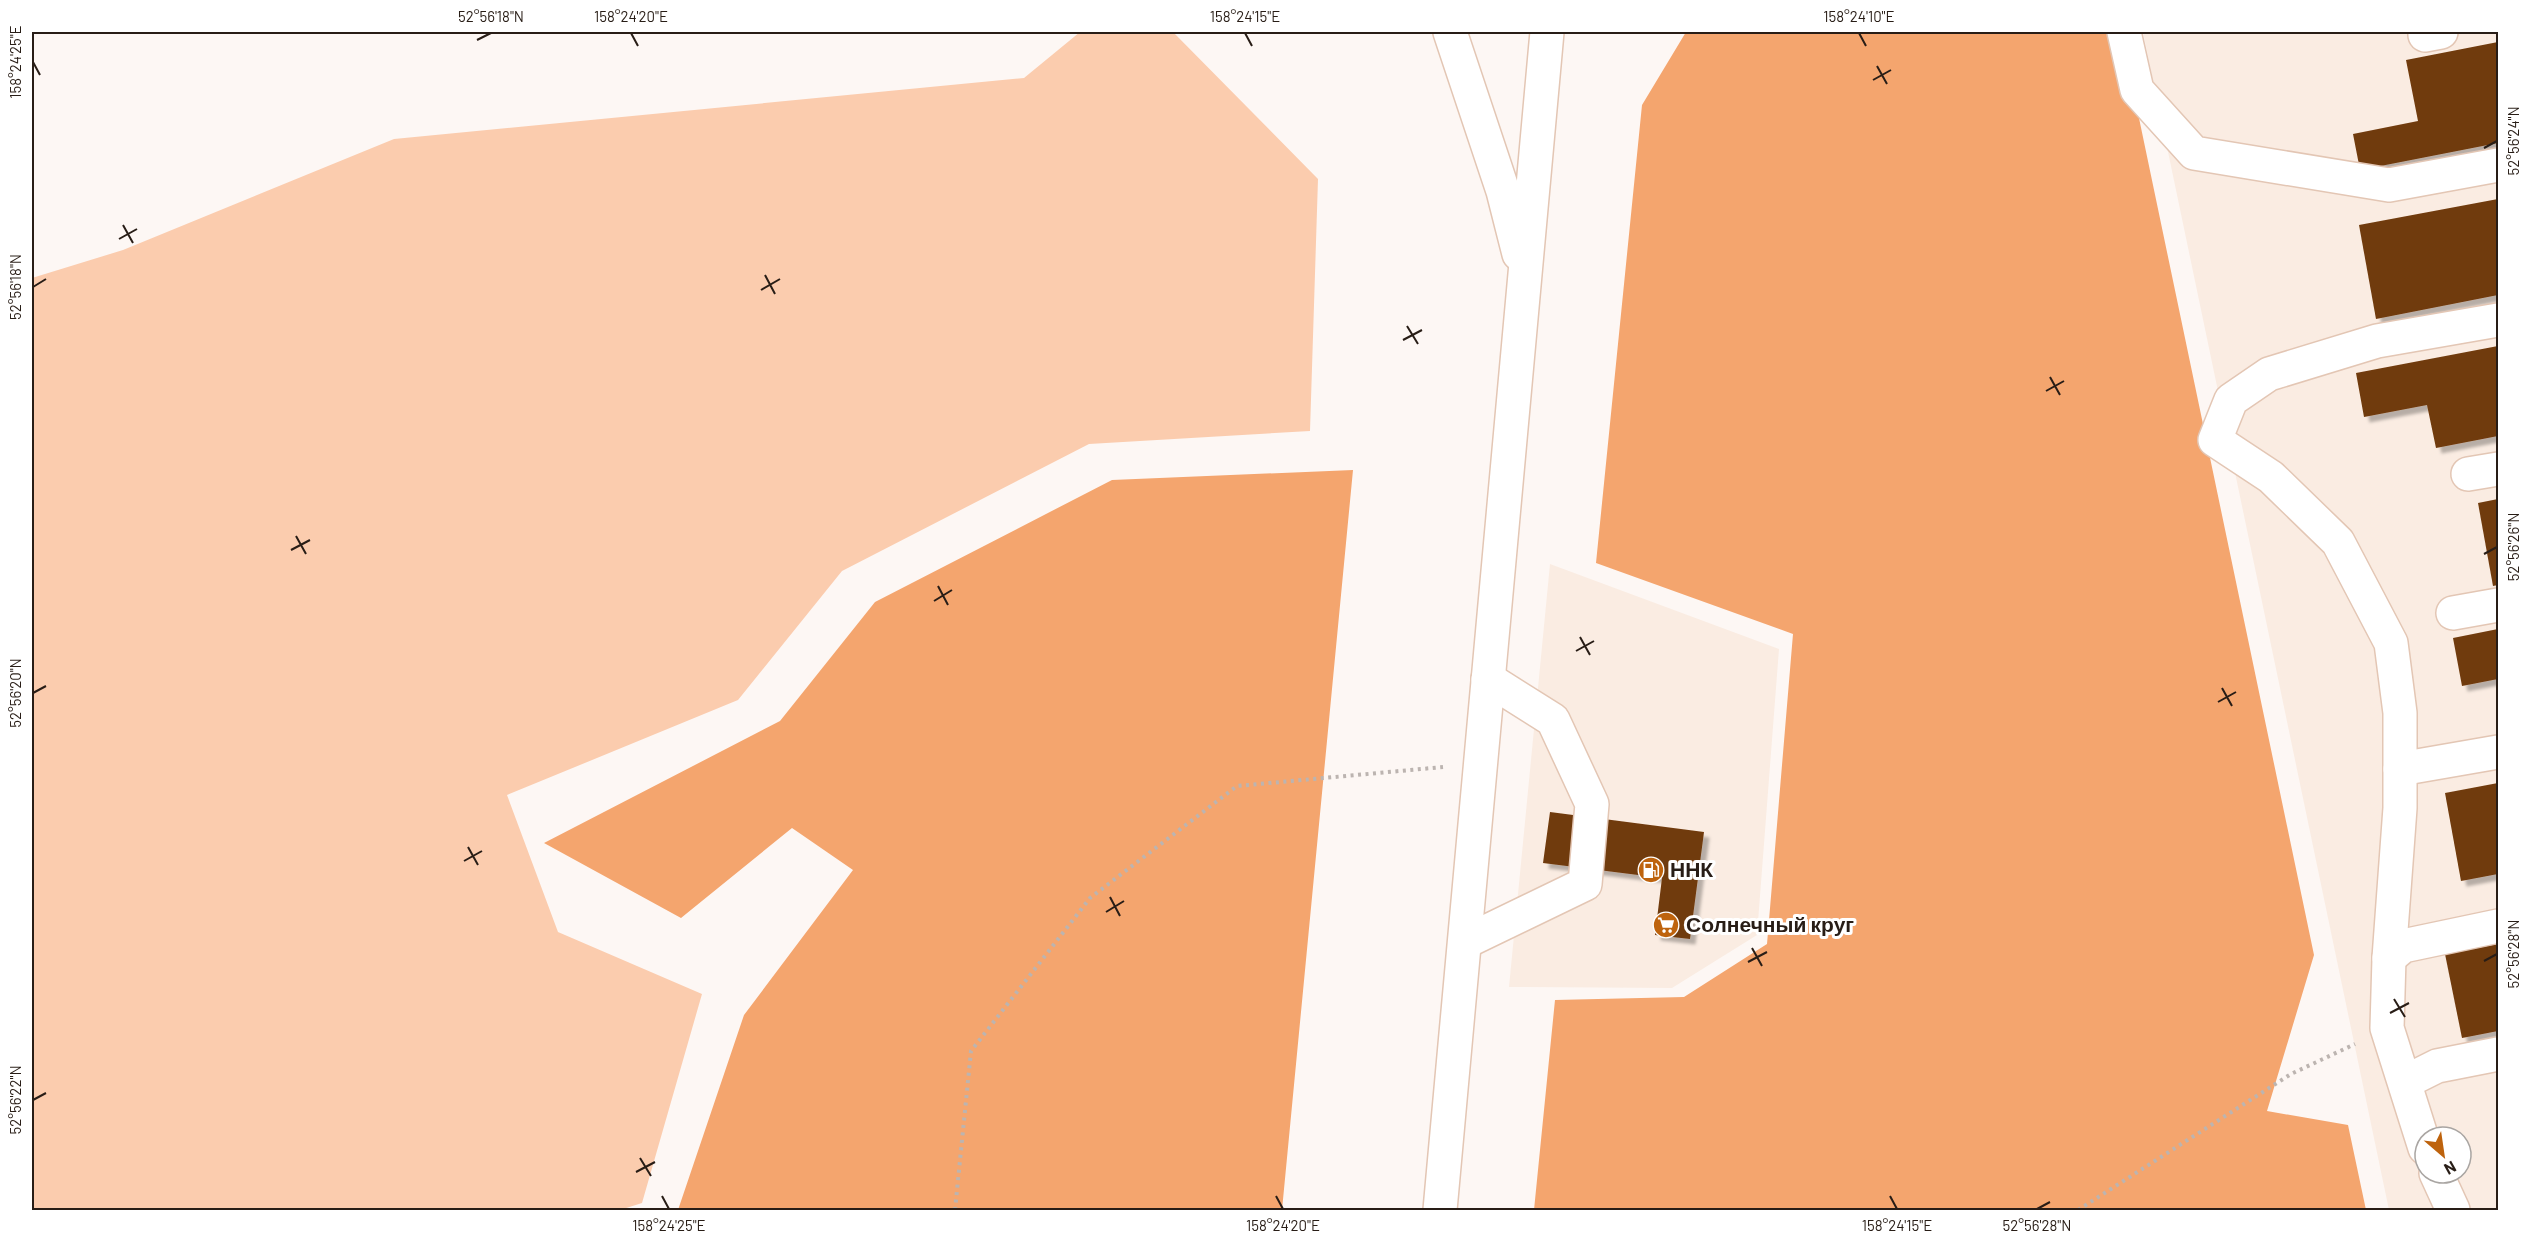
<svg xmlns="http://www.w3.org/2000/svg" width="2530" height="1242" viewBox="0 0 2530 1242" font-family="Barlow,sans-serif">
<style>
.built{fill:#faece2;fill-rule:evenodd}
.green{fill:#fbccae}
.forest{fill:#f4a56e}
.building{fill:#703a0c;filter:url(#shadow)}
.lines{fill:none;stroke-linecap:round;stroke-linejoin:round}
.minor-casing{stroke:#e3c6b4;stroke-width:36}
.major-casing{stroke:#e3c6b4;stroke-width:36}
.path{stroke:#bcb4b0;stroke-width:4;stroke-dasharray:3 4.5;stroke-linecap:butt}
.minor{stroke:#fff;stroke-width:33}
.major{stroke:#fff;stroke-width:33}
.ticks{fill:none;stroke:#281d16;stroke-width:2}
.labels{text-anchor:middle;stroke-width:6;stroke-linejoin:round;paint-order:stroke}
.poi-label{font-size:21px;font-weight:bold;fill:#281d16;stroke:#fff;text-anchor:start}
.neatline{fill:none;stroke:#281d16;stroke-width:2}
.ticks-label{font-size:15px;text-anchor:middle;fill:#281d16}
</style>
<defs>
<filter id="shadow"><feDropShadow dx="5.5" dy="5.5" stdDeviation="1.5" flood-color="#0004"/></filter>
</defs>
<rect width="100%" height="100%" fill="#fdf7f4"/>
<g class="built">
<path d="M2143,32H2498V1210H2389ZM2425,1137H2461V1173H2425Z"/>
<path d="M1550,564L1779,649L1757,935L1672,988L1509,987Z"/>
</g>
<path class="green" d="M1080,32H1173L1318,179L1310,431L1089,444L842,571L738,700L507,795L558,932L702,994L642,1203L620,1210H32V278L123,250L394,139L1024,78Z"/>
<g class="forest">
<path d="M1686,32H2121L2314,955L2267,1111L2348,1125L2366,1210H1534L1555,1000L1684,997L1767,944L1793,634L1596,563L1642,105Z"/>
<path d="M1353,470L1282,1210H678L744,1015L853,870L792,828L681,918L544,843L780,721L875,602L1112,480Z"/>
</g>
<g class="building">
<path d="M2498,42V143L2360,170L2353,134L2418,121L2406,60Z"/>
<path d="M2498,199V295L2376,319L2359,225Z"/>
<path d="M2498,346V436L2436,448L2427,405L2364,417L2356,373Z"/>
<path d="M2498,499V585L2493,586L2478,503Z"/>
<path d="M2498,629V679L2462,686L2453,638Z"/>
<path d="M2498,783V874L2461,881L2445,793Z"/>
<path d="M1550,812L1704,832L1690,939L1655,935L1662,878L1543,863Z"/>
<path d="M2498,944V1031L2462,1038L2445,954Z"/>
</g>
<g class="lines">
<g class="minor-casing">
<g id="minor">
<path d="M2124,32L2137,90L2194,153L2389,185L2498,165"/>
<path d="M2425,35L2441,32"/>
<path d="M2468,474L2498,469"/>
<path d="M2453,613L2498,605"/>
<path d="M2400,769L2498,752"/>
<path d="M1465,942L1585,884L1592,804L1553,720L1488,679"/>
<path d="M2389,958L2403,946L2498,926"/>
<path d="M2405,1082L2437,1066L2498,1054"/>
<path d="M2425,1148L2387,1028L2389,958L2400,808V713L2391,643L2338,542L2271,477L2215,440L2231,400L2269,374L2377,341L2498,320"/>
<path d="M2436,1173L2453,1210"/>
</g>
</g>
<g class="major-casing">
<g id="major">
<path d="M1450,32L1503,191L1519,254"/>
<path d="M1440,1210L1547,32"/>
</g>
</g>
<g class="path">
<path d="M955,1210L971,1051L1090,898L1237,786L1443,767"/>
<path d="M2078,1210L2291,1074L2355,1044"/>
</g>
<use href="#minor" class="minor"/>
<use href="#major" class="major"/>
</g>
<path class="ticks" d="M631,33L638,46M1245,33L1252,46M1859,33L1866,46M477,40L491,33M33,62L40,75M1877,66L1887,84M1873,80L1891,70M2484,148L2497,141M123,225L133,243M119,239L137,229M765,275L775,294M33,287L46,279M761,290L780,279M1407,326L1418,344M1403,340L1422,330M2050,377L2060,395M2046,391L2064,381M296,536L306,554M291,550L310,540M2484,554L2497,547M938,586L948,605M934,601L952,590M1580,637L1590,655M1576,651L1594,641M2222,688L2232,706M33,693L46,686M2218,702L2236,692M468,847L478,865M464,861L482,851M1110,897L1120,916M1106,912L1124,901M1752,948L1762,966M2484,961L2497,954M1748,962L1767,952M2394,999L2405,1017M2390,1013L2409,1003M33,1100L46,1093M640,1158L651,1176M636,1172L655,1162M662,1196L669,1209M1276,1196L1283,1209M1890,1196L1897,1209M2037,1209L2050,1202"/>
<defs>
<g id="fuel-disc" transform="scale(1.35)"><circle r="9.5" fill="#be630d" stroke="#fff"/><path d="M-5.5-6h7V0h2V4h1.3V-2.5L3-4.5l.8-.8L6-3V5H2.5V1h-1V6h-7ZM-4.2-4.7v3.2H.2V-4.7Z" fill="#fff"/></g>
<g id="supermarket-disc" transform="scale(1.35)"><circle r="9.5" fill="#be630d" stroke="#fff"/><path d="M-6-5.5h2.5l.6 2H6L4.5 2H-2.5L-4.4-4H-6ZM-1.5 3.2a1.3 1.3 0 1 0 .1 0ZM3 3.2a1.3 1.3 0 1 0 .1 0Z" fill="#fff"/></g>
</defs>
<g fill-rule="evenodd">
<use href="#fuel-disc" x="1651" y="870"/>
<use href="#supermarket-disc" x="1666" y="925"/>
</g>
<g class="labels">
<g class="poi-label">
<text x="1670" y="877">ННК</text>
<text x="1686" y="932">Солнечный круг</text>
</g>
</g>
<rect width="2530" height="1242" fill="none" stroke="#ffffff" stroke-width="66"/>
<g transform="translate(2443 1155) rotate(151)"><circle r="28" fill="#ffffff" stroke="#a9a5a2" stroke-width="1.5"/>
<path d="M0-4.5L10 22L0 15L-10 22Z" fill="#be630d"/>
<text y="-9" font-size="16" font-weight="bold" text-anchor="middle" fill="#281d16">N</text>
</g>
<rect x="33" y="33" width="2464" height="1176" class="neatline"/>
<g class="ticks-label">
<text x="491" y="22">52°56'18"N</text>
<text x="631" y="22">158°24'20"E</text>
<text x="1245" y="22">158°24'15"E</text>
<text x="1859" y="22">158°24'10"E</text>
<text transform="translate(16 62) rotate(-90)" y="5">158°24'25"E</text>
<text transform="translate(2514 141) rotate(-90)" y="5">52°56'24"N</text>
<text transform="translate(16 287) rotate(-90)" y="5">52°56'18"N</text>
<text transform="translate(2514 547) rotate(-90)" y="5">52°56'26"N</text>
<text transform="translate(16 693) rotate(-90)" y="5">52°56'20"N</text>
<text transform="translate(2514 954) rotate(-90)" y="5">52°56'28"N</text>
<text transform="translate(16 1100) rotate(-90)" y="5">52°56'22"N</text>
<text x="669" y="1231">158°24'25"E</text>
<text x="1283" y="1231">158°24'20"E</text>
<text x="1897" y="1231">158°24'15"E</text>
<text x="2037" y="1231">52°56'28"N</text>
</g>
</svg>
